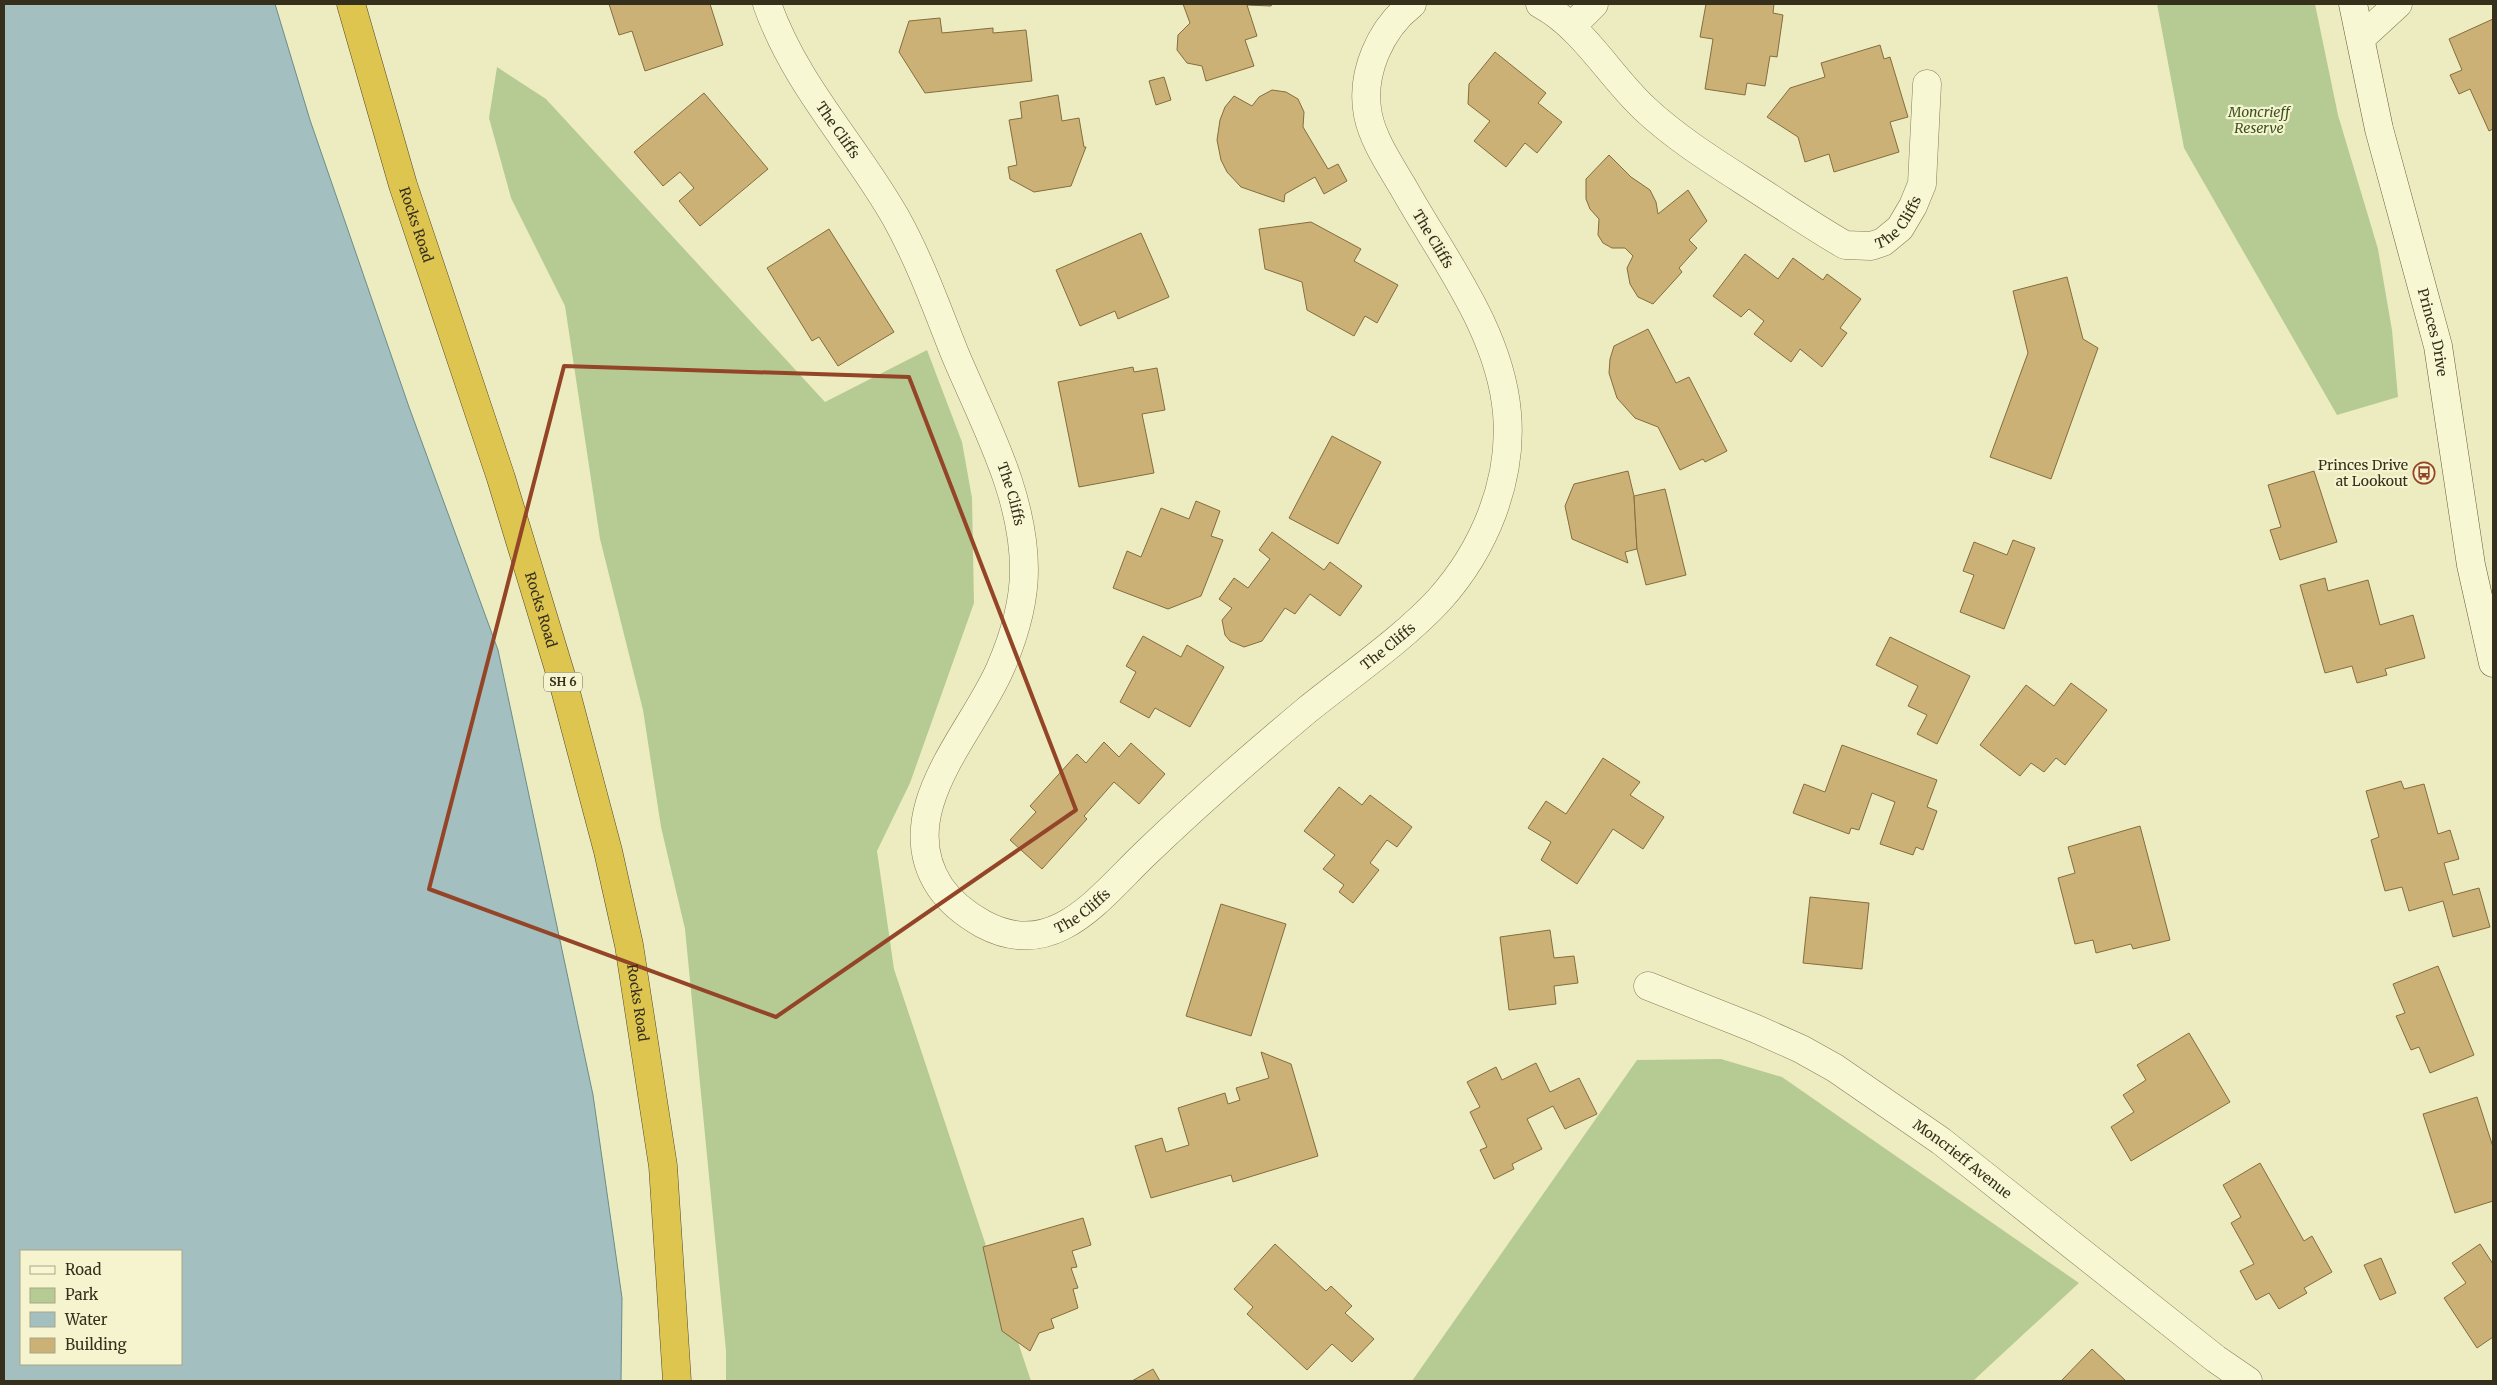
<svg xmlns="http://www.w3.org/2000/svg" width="2497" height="1385" viewBox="0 0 2497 1385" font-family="Merriweather,serif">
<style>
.green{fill:#b6cb94}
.water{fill:#a3bfbf;stroke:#6a8c8d;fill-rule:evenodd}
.building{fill:#cbb176;stroke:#856d3e}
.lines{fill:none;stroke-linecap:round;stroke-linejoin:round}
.street-casing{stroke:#867d58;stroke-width:29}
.secondary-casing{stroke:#685e3b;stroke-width:29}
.highway-casing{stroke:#53492c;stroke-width:29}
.street{stroke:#f8f7d3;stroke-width:28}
.secondary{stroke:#f8f7d3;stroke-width:28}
.highway{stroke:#ddc550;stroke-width:28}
.marked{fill:none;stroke:#944528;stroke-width:4;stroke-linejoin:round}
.labels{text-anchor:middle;stroke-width:4.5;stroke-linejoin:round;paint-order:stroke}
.shield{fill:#f5f4cf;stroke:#6f6a52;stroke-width:1}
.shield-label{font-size:12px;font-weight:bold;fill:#362f1c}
.park-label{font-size:14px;font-style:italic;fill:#395223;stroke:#f5f4cf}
.street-label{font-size:14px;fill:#362f1c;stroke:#f5f4cf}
.poi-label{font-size:14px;fill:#362f1c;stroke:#f5f4cf;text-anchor:end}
</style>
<rect width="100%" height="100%" fill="#edecc0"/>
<g class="green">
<path d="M2157,4H2315L2338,115L2378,249L2392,330L2398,397L2337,415L2184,148Z"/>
<path d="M497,67L546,99L825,402L927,350L962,442L972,498L974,603L910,783L877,851L894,969L1031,1381H726V1351L685,929L661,827L643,710L600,539L565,306L511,198L489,118Z"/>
<path d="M1721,1059L1782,1077L2079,1283L1973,1381H1412L1637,1060Z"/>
</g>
<path class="water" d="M4,4H275L310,120L409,407L498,650L593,1095L622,1298L621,1381H4ZM21,1251H181V1364H21Z"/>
<g class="building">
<path d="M609,4H710L723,45L645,71L632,31L619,35Z"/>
<path d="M1183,4H1272L1271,6L1247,5L1257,36L1245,40L1254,66L1206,81L1202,66L1187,63L1177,50L1178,35L1190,23Z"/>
<path d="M1706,4H1774L1773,13L1783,15L1777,57L1770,56L1765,86L1747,83L1745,95L1705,89L1713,39L1700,37Z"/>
<path d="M940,18L942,33L993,28V33L1026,30L1032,81L925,93L899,52L909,21Z"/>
<path d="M2493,19V129L2489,131L2470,89L2459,94L2450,75L2462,70L2449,39Z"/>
<path d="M1880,45L1884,59L1890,57L1908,117L1890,122L1899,152L1834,172L1829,154L1805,162L1798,137L1767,117L1790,88L1825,77L1821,63Z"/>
<path d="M1495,52L1546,93L1538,103L1562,122L1537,153L1525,143L1506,167L1474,141L1490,121L1468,104L1469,84Z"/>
<path d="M1164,77L1171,100L1156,105L1149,81Z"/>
<path d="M1272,90L1286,92L1298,99L1304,112L1303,127L1328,169L1338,164L1347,181L1324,194L1315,177L1285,194L1284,202L1241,187L1227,172L1221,160L1217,140L1220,120L1225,107L1234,96L1252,106L1259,97Z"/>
<path d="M704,93L768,169L700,226L679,201L694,188L680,172L663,186L634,152Z"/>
<path d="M1058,95L1062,121L1079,118L1084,147H1086L1071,186L1034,192L1010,179L1008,167L1017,165L1009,120L1022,118L1020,102Z"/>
<path d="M1609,155L1631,177L1650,190L1656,202L1658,214L1688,190L1707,221L1689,240L1697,248L1679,268L1682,272L1653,304L1638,297L1630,284L1627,268L1633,256L1625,248H1612L1603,243L1598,235L1599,219L1590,209L1586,199V179Z"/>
<path d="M1311,222L1361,249L1354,261L1398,285L1377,323L1365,316L1354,336L1307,310L1302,282L1265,269L1259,229Z"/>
<path d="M829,229L894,332L838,366L819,337L812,341L767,268Z"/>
<path d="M1141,233L1169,297L1118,319L1115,311L1080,326L1056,270Z"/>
<path d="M1745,254L1778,279L1793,258L1823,280L1827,274L1861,299L1840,328L1847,333L1822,367L1800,349L1791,362L1754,334L1764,321L1749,309L1741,317L1713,296Z"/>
<path d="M2067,277L2083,339L2098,348L2051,479L1990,457L2028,353L2013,291Z"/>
<path d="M1648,329L1676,383L1689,377L1727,451L1705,462L1703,459L1680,470L1658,427L1635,418L1617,398L1609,373L1610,359L1614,346Z"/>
<path d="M1133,367L1134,372L1157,368L1165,410L1142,414L1154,473L1079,487L1058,382Z"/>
<path d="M1332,436L1381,462L1338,544L1289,518Z"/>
<path d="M1628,471L1634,496L1637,549L1625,552L1628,563L1572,539L1565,506L1574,484Z"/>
<path d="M2314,471L2337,542L2280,560L2270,530L2281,527L2268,485Z"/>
<path d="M1665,489L1686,575L1646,585L1637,549L1634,496Z"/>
<path d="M1196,501L1220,511L1211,536L1223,540L1201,596L1168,609L1113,588L1127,551L1141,557L1161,508L1189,519Z"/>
<path d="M1272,532L1324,570L1330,562L1362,586L1340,616L1310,594L1295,614L1285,608L1262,641L1244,647L1230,641L1225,635L1222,620L1232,608L1219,599L1234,578L1248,588L1270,559L1259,550Z"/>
<path d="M2013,540L2035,548L2004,629L1960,612L1974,575L1963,571L1974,542L2007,555Z"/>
<path d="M2325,578L2328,591L2368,580L2380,625L2413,615L2425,658L2385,669L2387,675L2357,683L2352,666L2325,673L2300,585Z"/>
<path d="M1143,636L1181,657L1187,645L1224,667L1190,727L1155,708L1149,718L1120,702L1136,672L1126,666Z"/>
<path d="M1890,637L1970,676L1937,744L1917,734L1927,715L1908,706L1918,686L1876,665Z"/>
<path d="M2071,683L2107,710L2065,765L2056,758L2044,772L2031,763L2020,776L1980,745L2026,685L2054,706Z"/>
<path d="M1104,742L1119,757L1131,743L1165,774L1139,804L1114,782L1084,816L1087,819L1042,869L1010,840L1036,812L1030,806L1077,754L1086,763Z"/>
<path d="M1842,745L1937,780L1927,807L1937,811L1923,850L1916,847L1913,855L1880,844L1895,802L1872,793L1859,830L1851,828L1849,834L1793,813L1804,784L1825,792Z"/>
<path d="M1603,758L1640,782L1630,795L1664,817L1643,849L1613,829L1577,884L1541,860L1551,842L1528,828L1546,801L1566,814Z"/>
<path d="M2401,781L2404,789L2424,784L2438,834L2450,830L2459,859L2444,863L2453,895L2479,888L2490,927L2453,937L2443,901L2409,911L2402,887L2385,891L2371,840L2379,837L2366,791Z"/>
<path d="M1339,787L1362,805L1370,795L1412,827L1397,847L1387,840L1370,863L1379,870L1353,903L1339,892L1344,885L1323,869L1335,855L1304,831Z"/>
<path d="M2140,826L2170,940L2133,949L2131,944L2096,953L2093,940L2075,944L2058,878L2075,873L2068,847Z"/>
<path d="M1810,897L1869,903L1862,969L1803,963Z"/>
<path d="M1221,904L1286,924L1251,1036L1186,1016Z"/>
<path d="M1550,930L1554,958L1574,956L1578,983L1554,986L1556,1004L1509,1010L1500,937Z"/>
<path d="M2438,966L2474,1055L2430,1073L2419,1047L2411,1050L2396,1016L2405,1013L2393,984Z"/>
<path d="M2189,1033L2230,1102L2131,1161L2111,1127L2134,1112L2123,1095L2146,1080L2137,1065Z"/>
<path d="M1261,1052L1291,1064L1318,1156L1233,1182L1231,1175L1151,1198L1135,1146L1162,1138L1166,1152L1189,1145L1178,1108L1225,1093L1228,1104L1240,1100L1236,1088L1269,1078Z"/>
<path d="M1536,1063L1550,1092L1579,1078L1597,1114L1565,1129L1553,1106L1527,1119L1542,1149L1512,1164L1514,1169L1494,1179L1480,1150L1487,1147L1470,1112L1480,1107L1467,1082L1496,1067L1502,1080Z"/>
<path d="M2477,1097L2493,1147V1201L2455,1213L2423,1114Z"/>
<path d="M2260,1163L2304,1241L2312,1236L2332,1272L2304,1288L2307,1293L2279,1309L2269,1293L2256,1300L2240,1271L2254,1264L2231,1223L2241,1217L2223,1185Z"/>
<path d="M1083,1218L1091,1245L1072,1251L1077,1267L1071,1268L1078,1288L1073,1289L1078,1308L1051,1319L1054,1328L1039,1333L1030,1351L1002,1331L983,1247Z"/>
<path d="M1275,1244L1326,1291L1331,1286L1352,1306L1345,1313L1374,1339L1352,1362L1332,1344L1307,1370L1247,1314L1253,1307L1234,1289Z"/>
<path d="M2480,1244L2493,1264V1337L2477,1348L2444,1298L2466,1283L2452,1263Z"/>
<path d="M2381,1258L2396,1293L2380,1300L2364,1265Z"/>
<path d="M2092,1349L2126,1381H2061Z"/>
<path d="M1153,1369L1160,1381H1132Z"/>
</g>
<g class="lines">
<g class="street-casing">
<g id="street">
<path id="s1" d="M767,4C796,86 854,144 896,218C920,261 937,309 955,354C984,423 1024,494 1024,570C1024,603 1013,639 1000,669C971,735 891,813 940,887C951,903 967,915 983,924C1054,962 1099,898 1145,854C1197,804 1252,756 1307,710C1349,676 1403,639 1439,600C1484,550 1513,481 1507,413C1500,330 1442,257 1403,187C1390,165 1373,140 1368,115C1360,74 1380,29 1412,4"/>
<path id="s2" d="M1540,4C1583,27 1608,74 1644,108C1679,141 1721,166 1761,192C1789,210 1817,229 1845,245L1871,246L1883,242L1900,228L1913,206L1922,184L1927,84"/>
<path d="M1572,26L1594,4"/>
<path d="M2361,38L2398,4"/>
<path id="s3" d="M1648,986L1754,1028L1801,1049L1835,1068L1941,1141L2216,1359L2248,1381"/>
</g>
</g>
<g class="secondary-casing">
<g id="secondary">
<path id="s4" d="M2353,4L2379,129L2438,346L2471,565L2493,663"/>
</g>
</g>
<g class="highway-casing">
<g id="highway">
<path id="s5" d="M351,4L403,185L501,478L565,689L608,851L629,945L663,1166L677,1381"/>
</g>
</g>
<use href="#street" class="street"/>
<use href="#secondary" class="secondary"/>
<use href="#highway" class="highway"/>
</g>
<path class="marked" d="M564,366L909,377L1076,810L776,1017L429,889Z"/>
<defs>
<g id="bus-ring" transform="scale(1.125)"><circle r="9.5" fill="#f5f4cf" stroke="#944528" stroke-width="1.5"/><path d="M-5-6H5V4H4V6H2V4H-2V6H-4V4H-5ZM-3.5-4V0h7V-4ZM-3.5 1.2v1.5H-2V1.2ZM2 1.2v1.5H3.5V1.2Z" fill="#944528"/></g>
</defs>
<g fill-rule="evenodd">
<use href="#bus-ring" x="2424" y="473"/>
</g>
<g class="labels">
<rect class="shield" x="544" y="672.5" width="38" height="19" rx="4"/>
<g class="shield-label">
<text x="563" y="686">SH 6</text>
</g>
<g class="park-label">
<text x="2259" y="117">Moncrieff<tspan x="2259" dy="16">Reserve</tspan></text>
</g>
<g class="street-label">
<text dy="5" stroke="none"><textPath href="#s1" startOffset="145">The Cliffs</textPath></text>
<text dy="5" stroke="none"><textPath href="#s2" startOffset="455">The Cliffs</textPath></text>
<text dy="5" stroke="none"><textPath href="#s5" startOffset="230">Rocks Road</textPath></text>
<text transform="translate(1433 239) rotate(59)" y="5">The Cliffs</text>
<text dy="5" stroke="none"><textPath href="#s4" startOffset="338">Princes Drive</textPath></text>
<text dy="5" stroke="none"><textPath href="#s1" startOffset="550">The Cliffs</textPath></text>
<text dy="5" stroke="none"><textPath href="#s5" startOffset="635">Rocks Road</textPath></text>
<text dy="5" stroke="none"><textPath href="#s1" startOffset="1539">The Cliffs</textPath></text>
<text dy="5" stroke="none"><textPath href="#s1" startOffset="1134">The Cliffs</textPath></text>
<text dy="5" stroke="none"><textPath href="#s5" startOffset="1040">Rocks Road</textPath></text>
<text dy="5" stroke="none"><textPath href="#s3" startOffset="361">Moncrieff Avenue</textPath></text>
</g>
<g class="poi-label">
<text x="2408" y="470">Princes Drive<tspan x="2408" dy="16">at Lookout</tspan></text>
</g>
</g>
<rect width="2497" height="1385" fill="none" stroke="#362f1c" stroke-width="10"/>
<rect x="20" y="1250" width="162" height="115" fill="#f5f4cf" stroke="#a9a587"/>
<rect x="30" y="1266" width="25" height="8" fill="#f8f7d3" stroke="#a9a587"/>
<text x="65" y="1275" font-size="15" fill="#362f1c">Road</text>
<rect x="30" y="1288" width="25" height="15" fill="#b6cb94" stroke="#a9a587"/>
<text x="65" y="1300" font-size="15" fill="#362f1c">Park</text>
<rect x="30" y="1312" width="25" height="15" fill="#a3bfbf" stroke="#a9a587"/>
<text x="65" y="1325" font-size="15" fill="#362f1c">Water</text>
<rect x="30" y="1338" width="25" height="15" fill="#cbb176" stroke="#a9a587"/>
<text x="65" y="1350" font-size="15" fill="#362f1c">Building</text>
</svg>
